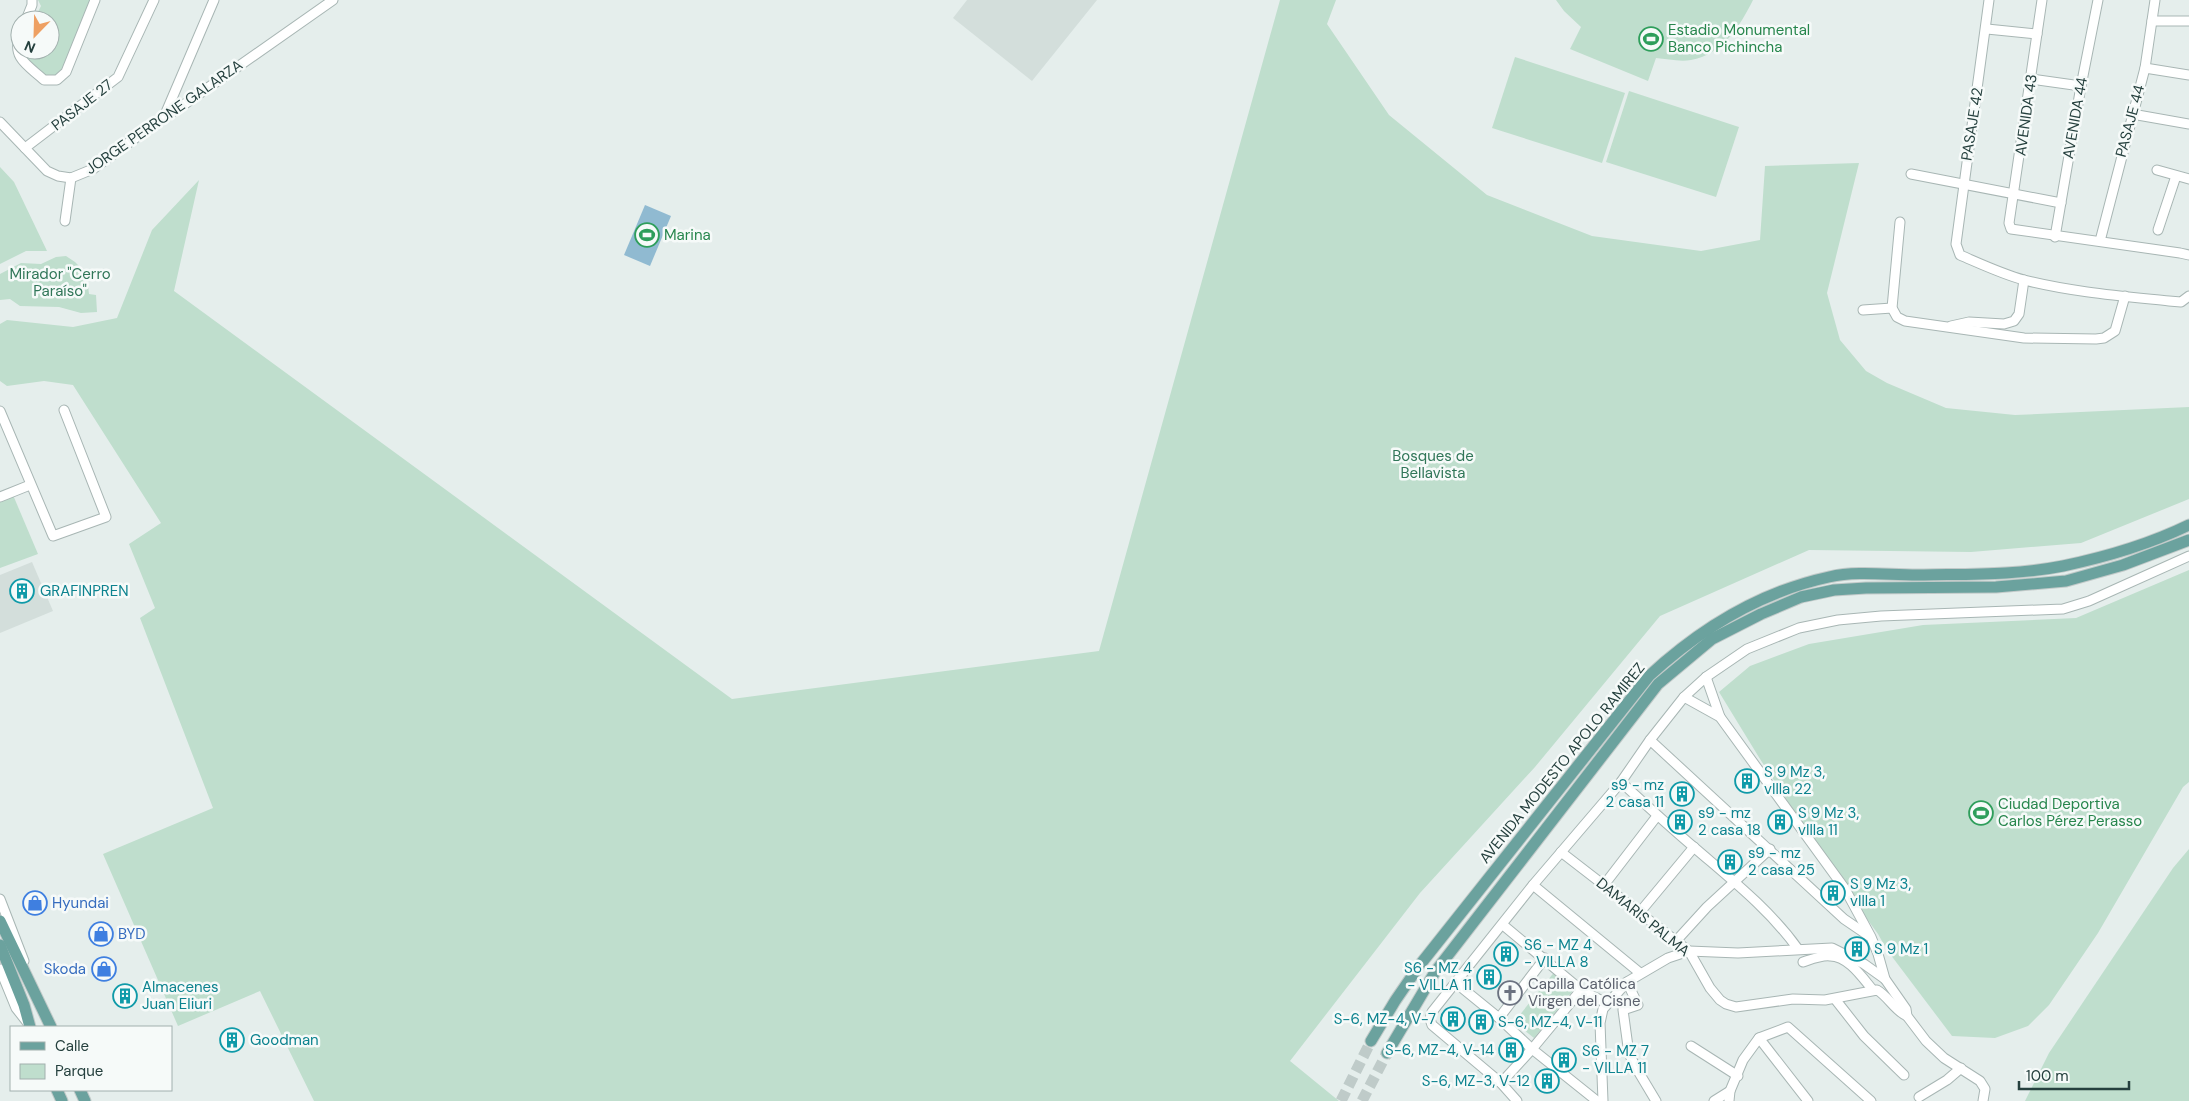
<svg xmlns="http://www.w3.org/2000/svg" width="2189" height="1101" viewBox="0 0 2189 1101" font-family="'DM Sans',sans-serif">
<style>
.built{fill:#d3dedb}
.green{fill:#bfdecd}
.water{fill:#90bad1}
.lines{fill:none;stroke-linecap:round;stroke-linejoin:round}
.major-tunnel{stroke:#bfcbc9;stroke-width:11;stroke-dasharray:11 5.5;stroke-linecap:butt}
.minor-casing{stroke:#a8b6b4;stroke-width:11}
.major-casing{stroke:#c2cac9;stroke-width:13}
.minor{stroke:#fff;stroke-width:9}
.major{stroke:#6ba29e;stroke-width:11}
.labels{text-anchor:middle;stroke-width:5;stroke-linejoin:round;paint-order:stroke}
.leisure-label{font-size:15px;fill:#27864d;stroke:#f6faf9;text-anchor:start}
.street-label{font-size:15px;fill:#25403e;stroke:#f6faf9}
.park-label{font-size:15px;fill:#307658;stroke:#f6faf9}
.culture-label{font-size:15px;fill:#0d838f;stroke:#f6faf9;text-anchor:start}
.shop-label{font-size:15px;fill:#366cbe;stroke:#f6faf9;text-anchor:start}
.worship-label{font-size:15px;fill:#5b616d;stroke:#f6faf9;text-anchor:start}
</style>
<rect width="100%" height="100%" fill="#e5eeec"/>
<g class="built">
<path d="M967,0H1097L1032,81L953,18Z"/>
<path d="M32,562L53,611L0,633V575Z"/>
</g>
<g class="green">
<path d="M38,0H91L66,70L56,78H45L21,55L20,50H50V20H34L41,6Z"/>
<path d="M1280,0H1336L1327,24L1389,115L1487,195L1592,236L1701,251L1760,240L1765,166L1859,163L1827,293L1840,340L1866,371L1887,383L1946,408L2015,415L2189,407V499L2081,543L1971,552L1809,550L1660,616L1535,767L1420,893L1290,1061L1339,1101H314L260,991L178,1026L103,854L213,808L140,618L155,608L129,544L161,523L73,385L44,381L7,386L0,381V324L7,320L73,327L117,318L152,230L199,180L174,291L732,699L1099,651Z"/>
<path d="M1556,0H1753C1740,26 1722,55 1691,60C1680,62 1667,59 1656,58L1648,81L1570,49L1581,27L1564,11Z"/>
<path d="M1515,57L1625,93L1602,163L1492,128Z"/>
<path d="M1629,91L1739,127L1716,197L1606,162Z"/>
<path d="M0,167L14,182L47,251H26L0,264Z"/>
<path d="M66,256L75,262L89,276L84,283L88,286L89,294L96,295L97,312L81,313L59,307L20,306L10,299L0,300V274L21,263L41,264L56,257Z"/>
<path d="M13,495L38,554L0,568V501Z"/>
<path d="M2189,570V782L2183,787L2098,933L2049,1005L2028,1026L1995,1038L1952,1036L1887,950L1878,934L1845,889L1760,759L1719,692L1750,666L1809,644L1923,625L2076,618Z"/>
<path d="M2189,849V1101H2025L2049,1053L2173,868Z"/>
<path d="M1556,970L1576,987L1534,1038L1514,1022Z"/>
</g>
<path class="water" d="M645,205L671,216L650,266L624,255Z"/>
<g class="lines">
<g class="major-tunnel">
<path d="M1341,1101L1371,1041"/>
<path d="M1362,1101L1387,1053"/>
</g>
<g class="minor-casing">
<g id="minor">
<path d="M1989,0L1956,244L1960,255C1981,264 2002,274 2024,280C2071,292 2121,296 2169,301L2181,302L2189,296"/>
<path d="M2042,0L2009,223L2011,229L2180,253L2189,255"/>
<path d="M26,20L32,5V0"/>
<path d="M2152,21H2189"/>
<path d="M1987,29L2037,34"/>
<path d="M20,35C11,58 29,66 44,80H57L66,72L95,0"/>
<path d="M2145,68L2189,75"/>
<path d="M2031,79L2081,86"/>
<path d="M2132,114L2189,124"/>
<path d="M164,117L214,0"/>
<path d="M0,122L47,171L58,176L71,178L93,169L164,117L182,106L333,0"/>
<path d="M25,148L118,77L154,0"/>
<path d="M2157,170L2189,179"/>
<path d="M1911,174L2061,203"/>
<path d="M65,221L71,178"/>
<path d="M1900,222L1892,308L1897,317L1905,321L2024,338L2096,339L2104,338L2115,331L2125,296"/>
<path d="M2158,230L2176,176"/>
<path d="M2055,237L2081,86L2098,0"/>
<path d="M2100,241L2145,68L2155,0"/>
<path d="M1863,310L1892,308"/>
<path d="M1951,326L1969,322L2004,324L2014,321L2019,314L2024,280"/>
<path d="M0,411L53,536L106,517L64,410"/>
<path d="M0,497L30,485"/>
<path d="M1706,677L1720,717"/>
<path d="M1684,697L1720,717L1845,889L1871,937L1878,954L1885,979L1906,1009L1907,1016L1926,1041L1944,1058L1980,1081L1985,1089L1983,1101"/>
<path d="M1650,740L1844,919L1869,936"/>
<path d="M1621,782C1646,805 1670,827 1696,849C1732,880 1770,910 1798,949"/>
<path d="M1561,852L1689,951L1710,988L1720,1000L1726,1004L1736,1007L1793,999L1825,1000L1877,990C1888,996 1895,1011 1907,1016"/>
<path d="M1533,885L1640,973"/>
<path d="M1604,885L1657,816"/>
<path d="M0,899L24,961"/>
<path d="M1640,912L1694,847"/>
<path d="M1503,925L1581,990L1606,1003"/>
<path d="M1676,941L1707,907L1770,849"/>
<path d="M1803,962C1812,959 1822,955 1830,956C1848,956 1862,977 1872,989"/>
<path d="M0,969L16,1008L27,1022"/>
<path d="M1627,982L1638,1005L1623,1010L1629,1054L1638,1071L1656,1101"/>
<path d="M1456,983L1499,1018L1532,1049L1597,1101"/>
<path d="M1835,999L1864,1036L1904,1075"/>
<path d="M1499,1018L1545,958"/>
<path d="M1759,1038L1808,1101"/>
<path d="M1691,1046L1738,1076"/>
<path d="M1501,1083L1532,1049L1581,990"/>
<path d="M1919,1097L1947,1080L1961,1068"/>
<path d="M1517,1101L1501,1083L1432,1025L1430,1019L1432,1012L1533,885L1621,782L1650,740L1684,697L1706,677L1747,649L1799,628L1838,620L1881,616L2063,609L2089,601L2189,556"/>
<path d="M1603,1101L1600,1023L1603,1009L1627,982L1668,958L1689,951L1738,953L1832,948L1864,964L1885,979"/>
<path d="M1714,1101L1730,1091"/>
<path d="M1729,1101L1730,1091L1743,1060L1759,1038L1788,1027L1871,1101"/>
</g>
</g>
<g class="major-casing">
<g id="major">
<path d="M0,921L51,1027"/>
<path d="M0,945L24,1005L30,1027"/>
<path d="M1371,1041L1395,1001L1419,966L1649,676C1701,628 1760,592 1829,577C1860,570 1893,576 1924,575C1970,574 2018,575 2063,566C2106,557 2150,544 2189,525"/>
<path d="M1387,1053L1435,972L1658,684L1712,639L1761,614L1801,597L1834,590L1866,588L1996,587L2066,581L2123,565L2189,540"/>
<path d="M57,1090L62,1101"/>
<path d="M80,1090L85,1101"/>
</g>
</g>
<use href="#minor" class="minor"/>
<use href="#major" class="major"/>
</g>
<defs>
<g id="stadium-ring" transform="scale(1.25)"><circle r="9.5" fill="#f6faf9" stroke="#2e9e5b" stroke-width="1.5"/><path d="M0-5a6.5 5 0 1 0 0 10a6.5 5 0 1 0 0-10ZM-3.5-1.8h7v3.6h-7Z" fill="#2e9e5b"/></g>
<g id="building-ring" transform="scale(1.25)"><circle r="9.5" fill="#f6faf9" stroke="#0f9aa8" stroke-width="1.5"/><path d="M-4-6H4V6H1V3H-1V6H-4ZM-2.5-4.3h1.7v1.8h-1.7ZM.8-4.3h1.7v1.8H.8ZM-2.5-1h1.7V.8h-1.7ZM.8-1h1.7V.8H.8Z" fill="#0f9aa8"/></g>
<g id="shop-ring" transform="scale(1.25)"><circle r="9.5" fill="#f6faf9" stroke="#3f7fe0" stroke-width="1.5"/><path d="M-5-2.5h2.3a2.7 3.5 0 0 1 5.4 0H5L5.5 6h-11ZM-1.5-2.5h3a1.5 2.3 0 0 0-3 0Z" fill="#3f7fe0"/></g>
<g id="church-ring" transform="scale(1.25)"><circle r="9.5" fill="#f6faf9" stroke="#6b7280" stroke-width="1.5"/><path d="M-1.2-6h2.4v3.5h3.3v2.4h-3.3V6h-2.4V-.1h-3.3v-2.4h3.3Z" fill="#6b7280"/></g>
</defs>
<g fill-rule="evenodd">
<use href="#stadium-ring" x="1651" y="39"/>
<use href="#stadium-ring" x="647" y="235"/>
<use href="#building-ring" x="22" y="591"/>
<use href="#building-ring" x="1747" y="781"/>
<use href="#building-ring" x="1682" y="794"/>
<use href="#stadium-ring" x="1981" y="813"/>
<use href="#building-ring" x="1680" y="822"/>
<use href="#building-ring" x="1780" y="822"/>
<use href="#building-ring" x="1730" y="862"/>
<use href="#building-ring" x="1833" y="893"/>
<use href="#shop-ring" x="35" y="903"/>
<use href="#shop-ring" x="101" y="934"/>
<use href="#building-ring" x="1857" y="949"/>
<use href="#building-ring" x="1506" y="954"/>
<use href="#shop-ring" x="104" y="969"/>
<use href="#building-ring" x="1489" y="977"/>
<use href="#church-ring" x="1510" y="993"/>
<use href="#building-ring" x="125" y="996"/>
<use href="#building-ring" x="1453" y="1019"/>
<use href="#building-ring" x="1481" y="1022"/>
<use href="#building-ring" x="232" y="1040"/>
<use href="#building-ring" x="1511" y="1050"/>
<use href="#building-ring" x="1564" y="1060"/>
<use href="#building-ring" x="1547" y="1081"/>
</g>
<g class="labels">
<g class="leisure-label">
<text x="1668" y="35">Estadio Monumental<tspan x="1668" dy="17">Banco Pichincha</tspan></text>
<text x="664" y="240">Marina</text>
<text x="1998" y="809">Ciudad Deportiva<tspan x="1998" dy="17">Carlos Pérez Perasso</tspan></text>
</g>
<g class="street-label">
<text transform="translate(82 105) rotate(-38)" y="5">PASAJE 27</text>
<text transform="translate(2026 115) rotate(-82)" y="5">AVENIDA 43</text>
<text transform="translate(164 117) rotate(-35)" y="5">JORGE PERRONE GALARZA</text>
<text transform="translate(2075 118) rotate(-80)" y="5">AVENIDA 44</text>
<text transform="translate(2130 121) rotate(-75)" y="5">PASAJE 44</text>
<text transform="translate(1972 124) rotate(-81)" y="5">PASAJE 42</text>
<text transform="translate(1562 763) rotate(-51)" y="5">AVENIDA MODESTO APOLO RAMIREZ</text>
<text transform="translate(1643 917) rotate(39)" y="5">DAMARIS PALMA</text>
</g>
<g class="park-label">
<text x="60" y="279">Mirador "Cerro<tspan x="60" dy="17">Paraíso"</tspan></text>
<text x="1433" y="461">Bosques de<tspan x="1433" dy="17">Bellavista</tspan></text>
</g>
<g class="culture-label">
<text x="40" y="596">GRAFINPREN</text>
<text x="1764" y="777">S 9 Mz 3,<tspan x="1764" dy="17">vIlla 22</tspan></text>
<text x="1664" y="790" text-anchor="end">s9 - mz<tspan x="1664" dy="17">2 casa 11</tspan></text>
<text x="1698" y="818">s9 - mz<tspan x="1698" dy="17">2 casa 18</tspan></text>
<text x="1798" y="818">S 9 Mz 3,<tspan x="1798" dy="17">vIlla 11</tspan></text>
<text x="1748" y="858">s9 - mz<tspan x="1748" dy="17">2 casa 25</tspan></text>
<text x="1850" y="889">S 9 Mz 3,<tspan x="1850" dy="17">vIlla 1</tspan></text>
<text x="1524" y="950">S6 - MZ 4<tspan x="1524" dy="17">- VILLA 8</tspan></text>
<text x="1874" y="954">S 9 Mz 1</text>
<text x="1472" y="973" text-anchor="end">S6 - MZ 4<tspan x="1472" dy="17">- VILLA 11</tspan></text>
<text x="142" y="992">Almacenes<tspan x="142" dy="17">Juan Eliuri</tspan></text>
<text x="1436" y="1024" text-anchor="end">S-6, MZ-4, V-7</text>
<text x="1498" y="1027">S-6, MZ-4, V-11</text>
<text x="250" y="1045">Goodman</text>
<text x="1494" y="1055" text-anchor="end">S-6, MZ-4, V-14</text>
<text x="1582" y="1056">S6 - MZ 7<tspan x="1582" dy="17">- VILLA 11</tspan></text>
<text x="1530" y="1086" text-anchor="end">S-6, MZ-3, V-12</text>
</g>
<g class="shop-label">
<text x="52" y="908">Hyundai</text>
<text x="118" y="939">BYD</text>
<text x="86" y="974" text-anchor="end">Skoda</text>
</g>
<g class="worship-label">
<text x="1528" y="989">Capilla Católica<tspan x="1528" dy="17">Virgen del Cisne</tspan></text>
</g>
</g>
<rect x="10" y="1026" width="162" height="65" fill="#f6faf9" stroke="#a2b0ae"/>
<rect x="20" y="1042" width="25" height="8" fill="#6ba29e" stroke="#a2b0ae"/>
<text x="55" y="1051" font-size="15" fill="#25403e">Calle</text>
<rect x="20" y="1064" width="25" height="15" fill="#bfdecd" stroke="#a2b0ae"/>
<text x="55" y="1076" font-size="15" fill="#25403e">Parque</text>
<g transform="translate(35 35) rotate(203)"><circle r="24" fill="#f6faf9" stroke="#a2b0ae"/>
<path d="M0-4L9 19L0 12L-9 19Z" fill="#eea063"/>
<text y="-8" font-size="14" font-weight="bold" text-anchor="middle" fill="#25403e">N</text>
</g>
<path d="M2019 1081v8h110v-8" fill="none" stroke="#25403e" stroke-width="2.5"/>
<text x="2026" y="1081" font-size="15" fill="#25403e" stroke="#f6faf9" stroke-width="4" paint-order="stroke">100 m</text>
</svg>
